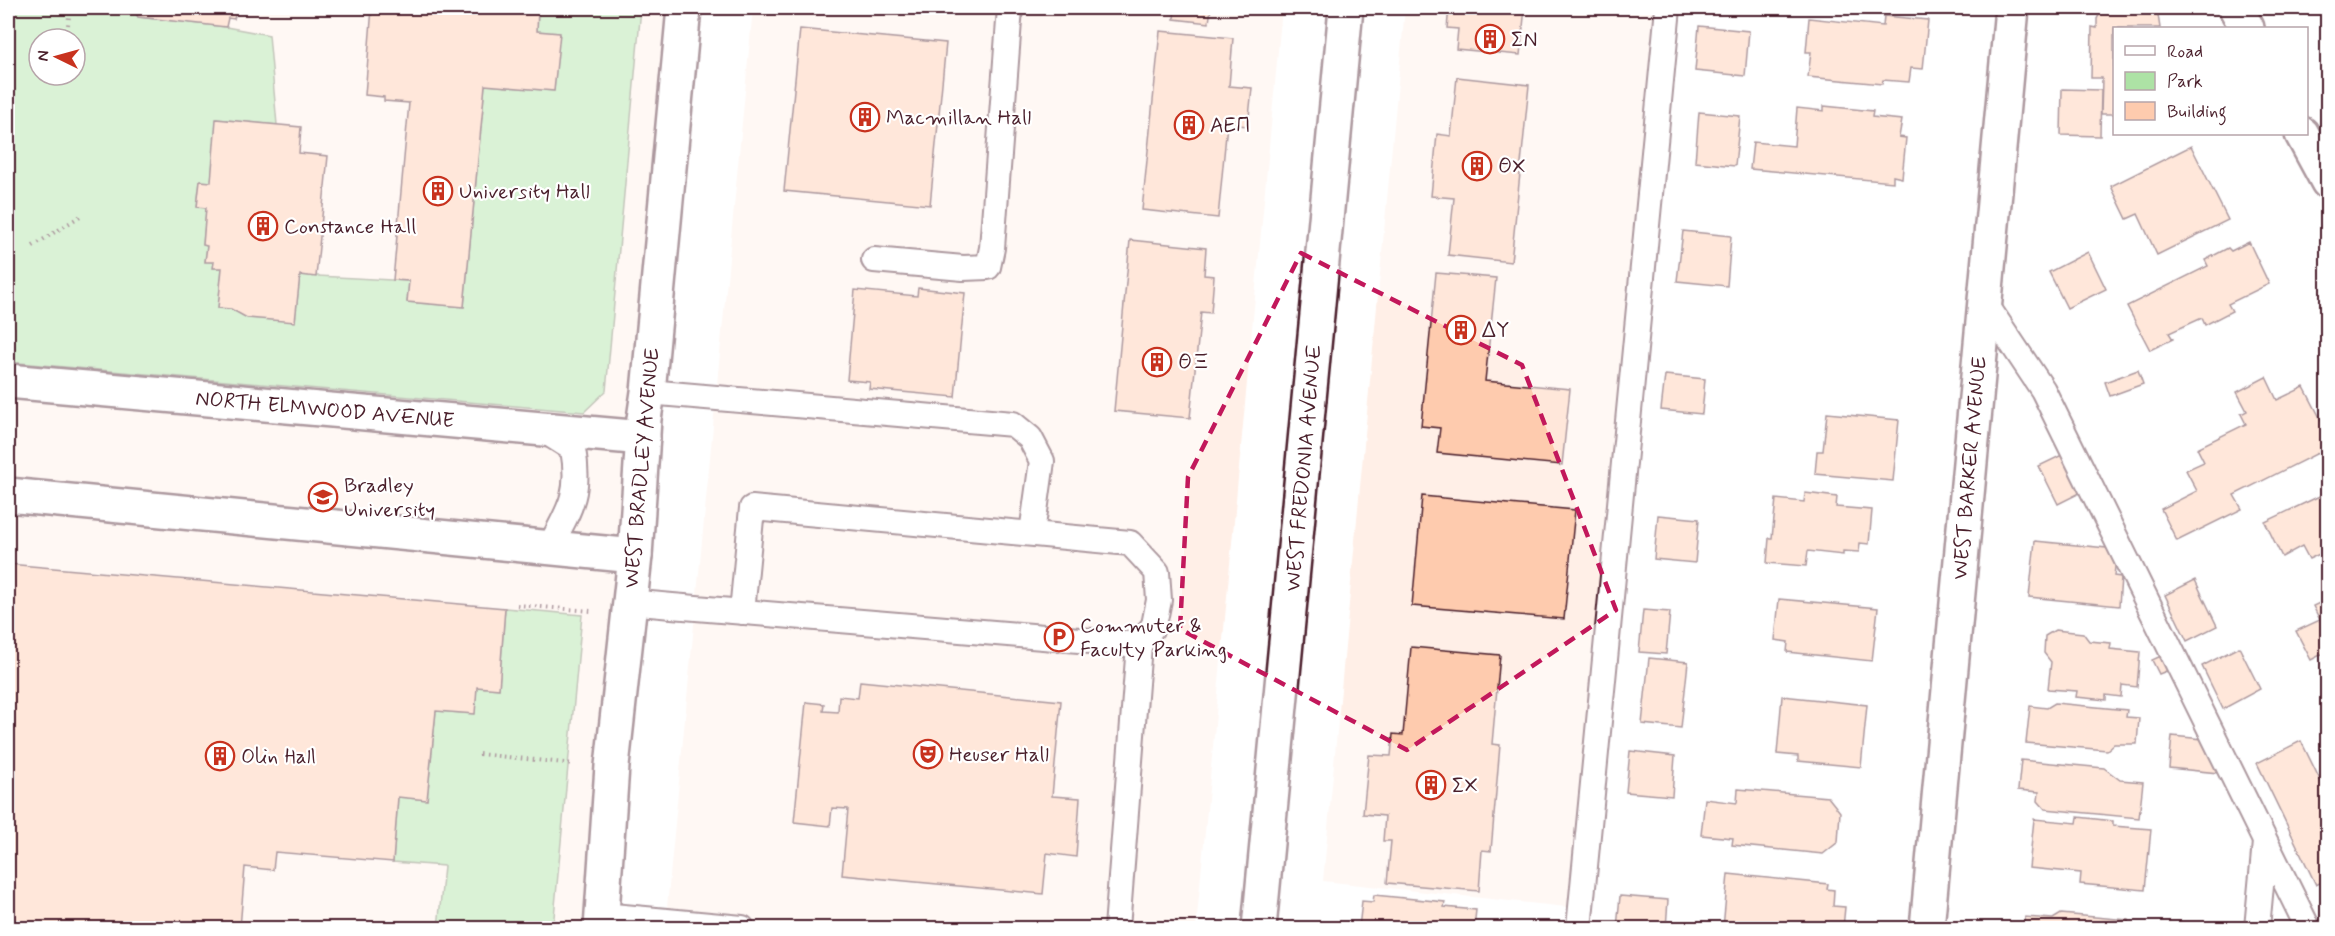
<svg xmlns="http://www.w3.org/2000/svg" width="2335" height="936" viewBox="0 0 2335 936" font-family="Mynerve,sans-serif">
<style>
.built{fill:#ffefe7;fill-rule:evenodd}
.green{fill:#ade2a5;stroke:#7c8068;stroke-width:1.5;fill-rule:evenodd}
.building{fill:#fecbae;stroke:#4a1f2b;stroke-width:1.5}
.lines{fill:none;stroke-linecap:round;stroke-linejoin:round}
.lane-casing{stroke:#4a1f2b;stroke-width:28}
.street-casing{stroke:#4a1f2b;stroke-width:38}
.secondary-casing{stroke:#4a1f2b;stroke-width:38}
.path{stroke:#4a1f2b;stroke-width:4;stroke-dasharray:1.5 4.5;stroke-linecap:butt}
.lane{stroke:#fff;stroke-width:24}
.street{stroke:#fff;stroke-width:33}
.secondary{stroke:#fff;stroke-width:33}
.marked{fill:none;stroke:#c2185b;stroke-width:4.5;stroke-dasharray:12 8;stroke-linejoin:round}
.labels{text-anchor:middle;stroke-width:4.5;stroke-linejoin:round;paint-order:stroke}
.poi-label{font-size:21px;fill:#4a1f2b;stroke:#fff;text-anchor:start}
.street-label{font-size:21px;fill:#4a1f2b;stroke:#fff}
</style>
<rect width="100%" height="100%" fill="#fff"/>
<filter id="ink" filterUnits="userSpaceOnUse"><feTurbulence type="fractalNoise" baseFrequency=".0167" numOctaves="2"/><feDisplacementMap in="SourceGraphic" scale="12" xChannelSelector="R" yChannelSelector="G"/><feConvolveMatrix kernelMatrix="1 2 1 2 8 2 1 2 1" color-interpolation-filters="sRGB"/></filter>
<g filter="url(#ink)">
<g class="built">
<path d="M8,8H684L601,928H8ZM39,39H75V75H39Z"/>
<path d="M753,8H1282L1196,928H665Z"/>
<path d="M1405,8H1661L1576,908L1323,881Z"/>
</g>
<g class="green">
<path d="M8,8H133L138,17L226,27L269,35L277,125L217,119L211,182L200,181L197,206L206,208L203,245L207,246L205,261L214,262V268H222L218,308L231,309L248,318L295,321L300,275L409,281L407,302L464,307L485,85L554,91L559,34L537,31L538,10L555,12L556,8H641L606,391L584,412L8,362ZM39,39H75V75H39Z"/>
<path d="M505,608L582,615L553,928H438L444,866L393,862L398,797L427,800L436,711L474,714L477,687L499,689Z"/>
</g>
<g class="building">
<path d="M133,8H237L234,19L228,18L226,27L138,17Z"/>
<path d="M372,8H556V12L538,10L537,31L560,33L554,91L485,85L464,307L407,302L409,281L393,280L409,103L384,101V97L365,95Z"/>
<path d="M1175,8H1211L1209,23L1174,19Z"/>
<path d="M1449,8H1525L1520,55L1456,49L1458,29L1447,28Z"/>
<path d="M2113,8L2147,9V12L2158,15L2160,28H2114V114H2101L2102,78H2091L2092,27L2097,28V19L2100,13L2113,10Z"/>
<path d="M1884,16L1928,20L1923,69L1911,68L1909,82L1883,80L1882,84L1808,77L1811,52H1806L1809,18L1883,26Z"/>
<path d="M1699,26L1749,31L1745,76L1695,71Z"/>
<path d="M800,29L946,43L930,205L784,191Z"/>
<path d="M1160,31L1233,38L1229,86L1252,88L1248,126L1227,124L1218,218L1142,210Z"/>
<path d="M1457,77L1529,85L1511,262L1448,255L1454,198L1431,196L1437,134L1451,136Z"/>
<path d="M2062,89L2101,90L2100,136L2061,135Z"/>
<path d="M1824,106L1873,111L1872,117L1902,120L1899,137L1906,138L1902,178L1893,176V182L1750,169L1753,142L1794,146L1797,108L1824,111Z"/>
<path d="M1699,112L1740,116L1735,166L1695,162Z"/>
<path d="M216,119L301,127L299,153L328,156L316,277L300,275L295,322L247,318L231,309L218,308L222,268H213L214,262H205L207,246L203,245L206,208L197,207L200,181L211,182Z"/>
<path d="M2191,146L2228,220L2157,255L2138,214L2127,219L2111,186Z"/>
<path d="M1683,231L1731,236L1727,286L1677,281Z"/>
<path d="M1130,240L1206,248L1204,275L1214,276L1211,313L1201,312L1190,418L1114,411Z"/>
<path d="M2249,242L2269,284L2228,304L2232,311L2205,325L2202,318L2169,333L2173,339L2150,350L2127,306L2208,266L2205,260L2228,248L2231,251Z"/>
<path d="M2088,252L2106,289L2067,308L2049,272Z"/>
<path d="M1436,273L1496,278L1485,381L1570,389L1562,465L1437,453L1440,428L1421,426Z"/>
<path d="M918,288L965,293L955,397L869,389L870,382L847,380L855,290L917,296Z"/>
<path d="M2138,370L2143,384L2110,396L2105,382Z"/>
<path d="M1665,375L1705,379L1702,414L1661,410Z"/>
<path d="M2266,377L2277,400L2304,387L2328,433V448L2234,495L2242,509L2177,541L2161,509L2197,491L2186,470L2204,462L2197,448L2246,424L2241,414L2247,411L2237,392Z"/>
<path d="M1827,413L1899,420L1893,481L1815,474L1817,451H1823Z"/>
<path d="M2064,454L2082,492L2058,504L2039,466Z"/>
<path d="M2328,492V550L2309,559L2302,546L2282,557L2265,522Z"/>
<path d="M1805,493L1837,497L1836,507L1872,510L1869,544L1860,543L1859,552L1843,551V555L1808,551L1806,566L1767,563L1769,538H1772L1776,499L1804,502Z"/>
<path d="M1422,496L1575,510L1564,619L1412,606Z"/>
<path d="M1658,515L1699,519L1695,563L1654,559Z"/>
<path d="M2035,541L2117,549L2114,576L2121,577L2119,606L2029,597Z"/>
<path d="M8,564L505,608L499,689L477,687L475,714L436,711L427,800L398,797L393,862L275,852L273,870L245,867L240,928H8Z"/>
<path d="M2195,580L2217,626L2187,641L2165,595Z"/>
<path d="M1779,599L1878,608L1872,661L1787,652L1788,642L1775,640Z"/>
<path d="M2328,599V651L2311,660L2296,631L2320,620L2313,606Z"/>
<path d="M1643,610L1670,612L1666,654L1639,652Z"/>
<path d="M2055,630L2083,633L2089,641L2111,643L2110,649L2140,652L2137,687L2122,685L2121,697L2106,695V700L2076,697L2077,691L2048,689L2051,662L2044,653L2045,636Z"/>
<path d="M1411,647L1500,655L1492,744L1500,745L1491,851L1482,850L1479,891L1387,883L1391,841H1383L1385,816L1363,814L1369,755L1391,756L1393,734L1403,735Z"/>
<path d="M2239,647L2260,689L2223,709L2202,666Z"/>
<path d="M2161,656L2169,670L2159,674L2152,660Z"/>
<path d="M1649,658L1688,662L1681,728L1642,724Z"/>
<path d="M860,681L1061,701L1052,796L1080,798L1076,857L1047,853L1043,894L842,875L848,809L832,808L830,826L794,822L806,702L824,704L823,711L838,712L839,696L858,698Z"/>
<path d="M1782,696L1867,705L1861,767L1798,761V756L1777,754Z"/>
<path d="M2055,703L2127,710L2126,717L2139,718L2137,744H2114L2107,750L2026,743L2030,706L2047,708Z"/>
<path d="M2172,736L2203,739L2219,773L2169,768Z"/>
<path d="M2301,741L2326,792L2328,791V879L2316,885L2257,763Z"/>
<path d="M1630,751L1675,756L1672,796L1626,792Z"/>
<path d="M2021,760L2104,768L2120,780L2143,782L2139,818L2045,809L2038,801L2039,792L2018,790Z"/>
<path d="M1738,789L1828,797L1840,812L1838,842L1823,854L1732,845L1733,838L1701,835L1705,799L1737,803Z"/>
<path d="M2078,817L2113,821V826L2151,829L2145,890L2080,884L2081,873L2029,868L2034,819L2077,823Z"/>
<path d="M1728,874L1828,884L1827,889L1834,890L1833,906L1845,907L1843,928H1723Z"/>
<path d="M1374,895L1445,902L1444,907L1476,910L1474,928H1359L1362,901L1373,902Z"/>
<path d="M1620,896L1668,900L1666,928H1617Z"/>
<path d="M2061,914L2128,920V927L2143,928H2024L2025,917L2053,919Z"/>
</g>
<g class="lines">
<g class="lane-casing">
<g id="lane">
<path d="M874,260L963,268L988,267L992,248L1010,8"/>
<path d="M1985,303L2043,390L2308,928"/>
<path d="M648,392L1013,424L1030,438L1042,461L1032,533"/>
<path d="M543,430L573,449C581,493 570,509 550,546"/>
<path d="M629,602L672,606L1139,645L1154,625L1159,600L1157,572L1130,543L752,508L742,612"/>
<path d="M602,915L742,928"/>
<path d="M1117,928L1139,645"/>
<path d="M1579,928L1668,8"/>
<path d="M2257,928L2265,842"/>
</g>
</g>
<g class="street-casing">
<g id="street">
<path d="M8,381L643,438"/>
<path d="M8,495L635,556"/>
<path d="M1259,928L1346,8"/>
<path d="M1927,928L2012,8"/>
</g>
</g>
<g class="secondary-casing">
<g id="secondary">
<path d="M2236,8L2247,28"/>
<path d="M2302,134L2328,182"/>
<path d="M601,928L612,766L635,556L644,419L648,392L684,8"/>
</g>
</g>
<g class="path">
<path d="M68,25L70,8"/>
<path d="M33,246L82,215"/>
<path d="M517,605L591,611"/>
<path d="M479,754L574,764"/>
</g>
<use href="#lane" class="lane"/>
<use href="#street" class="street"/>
<use href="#secondary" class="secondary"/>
</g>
</g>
<path d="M0 0H2335V936H0ZM1301,253L1522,365L1616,610L1407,750L1180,629L1188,477Z" fill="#fff" fill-opacity=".55" fill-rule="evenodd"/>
<path class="marked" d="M1301,253L1522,365L1616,610L1407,750L1180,629L1188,477Z"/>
<defs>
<g id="building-ring" transform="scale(1.5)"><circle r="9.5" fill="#fff" stroke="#c8321e" stroke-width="1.5"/><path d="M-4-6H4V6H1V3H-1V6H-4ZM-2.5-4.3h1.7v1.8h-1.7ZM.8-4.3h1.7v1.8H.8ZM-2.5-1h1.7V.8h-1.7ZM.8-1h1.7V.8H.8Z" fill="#c8321e"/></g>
<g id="university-ring" transform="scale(1.5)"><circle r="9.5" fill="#fff" stroke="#c8321e" stroke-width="1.5"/><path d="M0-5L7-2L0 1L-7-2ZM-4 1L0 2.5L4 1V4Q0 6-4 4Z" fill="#c8321e"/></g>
<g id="parking-ring" transform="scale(1.5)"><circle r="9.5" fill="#fff" stroke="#c8321e" stroke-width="1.5"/><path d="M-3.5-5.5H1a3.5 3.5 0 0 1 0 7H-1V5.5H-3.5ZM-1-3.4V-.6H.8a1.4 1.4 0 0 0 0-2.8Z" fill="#c8321e"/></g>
<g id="theatre-ring" transform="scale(1.5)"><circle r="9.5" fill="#fff" stroke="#c8321e" stroke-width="1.5"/><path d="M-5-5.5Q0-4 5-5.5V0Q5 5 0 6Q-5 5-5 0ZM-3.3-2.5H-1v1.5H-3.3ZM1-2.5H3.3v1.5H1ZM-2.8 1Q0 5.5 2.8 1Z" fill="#c8321e"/></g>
</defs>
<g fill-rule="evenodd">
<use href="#building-ring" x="1490" y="39"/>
<use href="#building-ring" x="865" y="117"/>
<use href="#building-ring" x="1189" y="125"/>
<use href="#building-ring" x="1477" y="166"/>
<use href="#building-ring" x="438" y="191"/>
<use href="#building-ring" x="263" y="226"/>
<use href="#building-ring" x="1461" y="330"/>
<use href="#building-ring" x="1157" y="362"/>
<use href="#university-ring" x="323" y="497"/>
<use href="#parking-ring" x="1059" y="637"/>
<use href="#theatre-ring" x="928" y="754"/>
<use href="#building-ring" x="220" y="756"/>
<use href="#building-ring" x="1431" y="785"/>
</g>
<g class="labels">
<g class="poi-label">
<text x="1511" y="46">ΣΝ</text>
<text x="886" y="124">Macmillan Hall</text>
<text x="1210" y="132">ΑΕΠ</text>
<text x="1498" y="173">ΘΧ</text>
<text x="459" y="198">University Hall</text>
<text x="284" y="233">Constance Hall</text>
<text x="1482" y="337">ΔΥ</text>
<text x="1178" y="369">ΘΞ</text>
<text x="344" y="492">Bradley<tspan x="344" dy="24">University</tspan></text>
<text x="1080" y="632">Commuter &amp;<tspan x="1080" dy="24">Faculty Parking</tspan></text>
<text x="949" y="761">Heuser Hall</text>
<text x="241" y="763">Olin Hall</text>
<text x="1452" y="792">ΣΧ</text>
</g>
<g class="street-label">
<text transform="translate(325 409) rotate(5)" y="7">NORTH ELMWOOD AVENUE</text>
<text transform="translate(641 468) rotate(-85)" y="7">WEST BRADLEY AVENUE</text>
<text transform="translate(1303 468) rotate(-85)" y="7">WEST FREDONIA AVENUE</text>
<text transform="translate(1969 468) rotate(-85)" y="7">WEST BARKER AVENUE</text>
</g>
</g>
<rect width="2335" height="936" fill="none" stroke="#fff" stroke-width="30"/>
<rect x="15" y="15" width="2305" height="906" fill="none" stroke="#4a1f2b" stroke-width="2" filter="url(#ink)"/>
<rect x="2113" y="27" width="195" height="108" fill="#ffffff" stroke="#b7a5aa" stroke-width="1.5"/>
<rect x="2125" y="46" width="30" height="9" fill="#ffffff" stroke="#b7a5aa" stroke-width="1.5"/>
<text x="2167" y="57" font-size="18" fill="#4a1f2b">Road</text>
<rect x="2125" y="72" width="30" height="18" fill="#ade2a5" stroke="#b7a5aa" stroke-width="1.5"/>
<text x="2167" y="87" font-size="18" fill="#4a1f2b">Park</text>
<rect x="2125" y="102" width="30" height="18" fill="#fecbae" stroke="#b7a5aa" stroke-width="1.5"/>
<text x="2167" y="117" font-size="18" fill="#4a1f2b">Building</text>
<g transform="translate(57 57) rotate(275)"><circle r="28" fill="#ffffff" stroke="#b7a5aa" stroke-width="1.5"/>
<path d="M0-4.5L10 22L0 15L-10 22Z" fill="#c8321e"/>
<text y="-9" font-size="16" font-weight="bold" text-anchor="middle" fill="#4a1f2b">N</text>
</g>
</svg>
